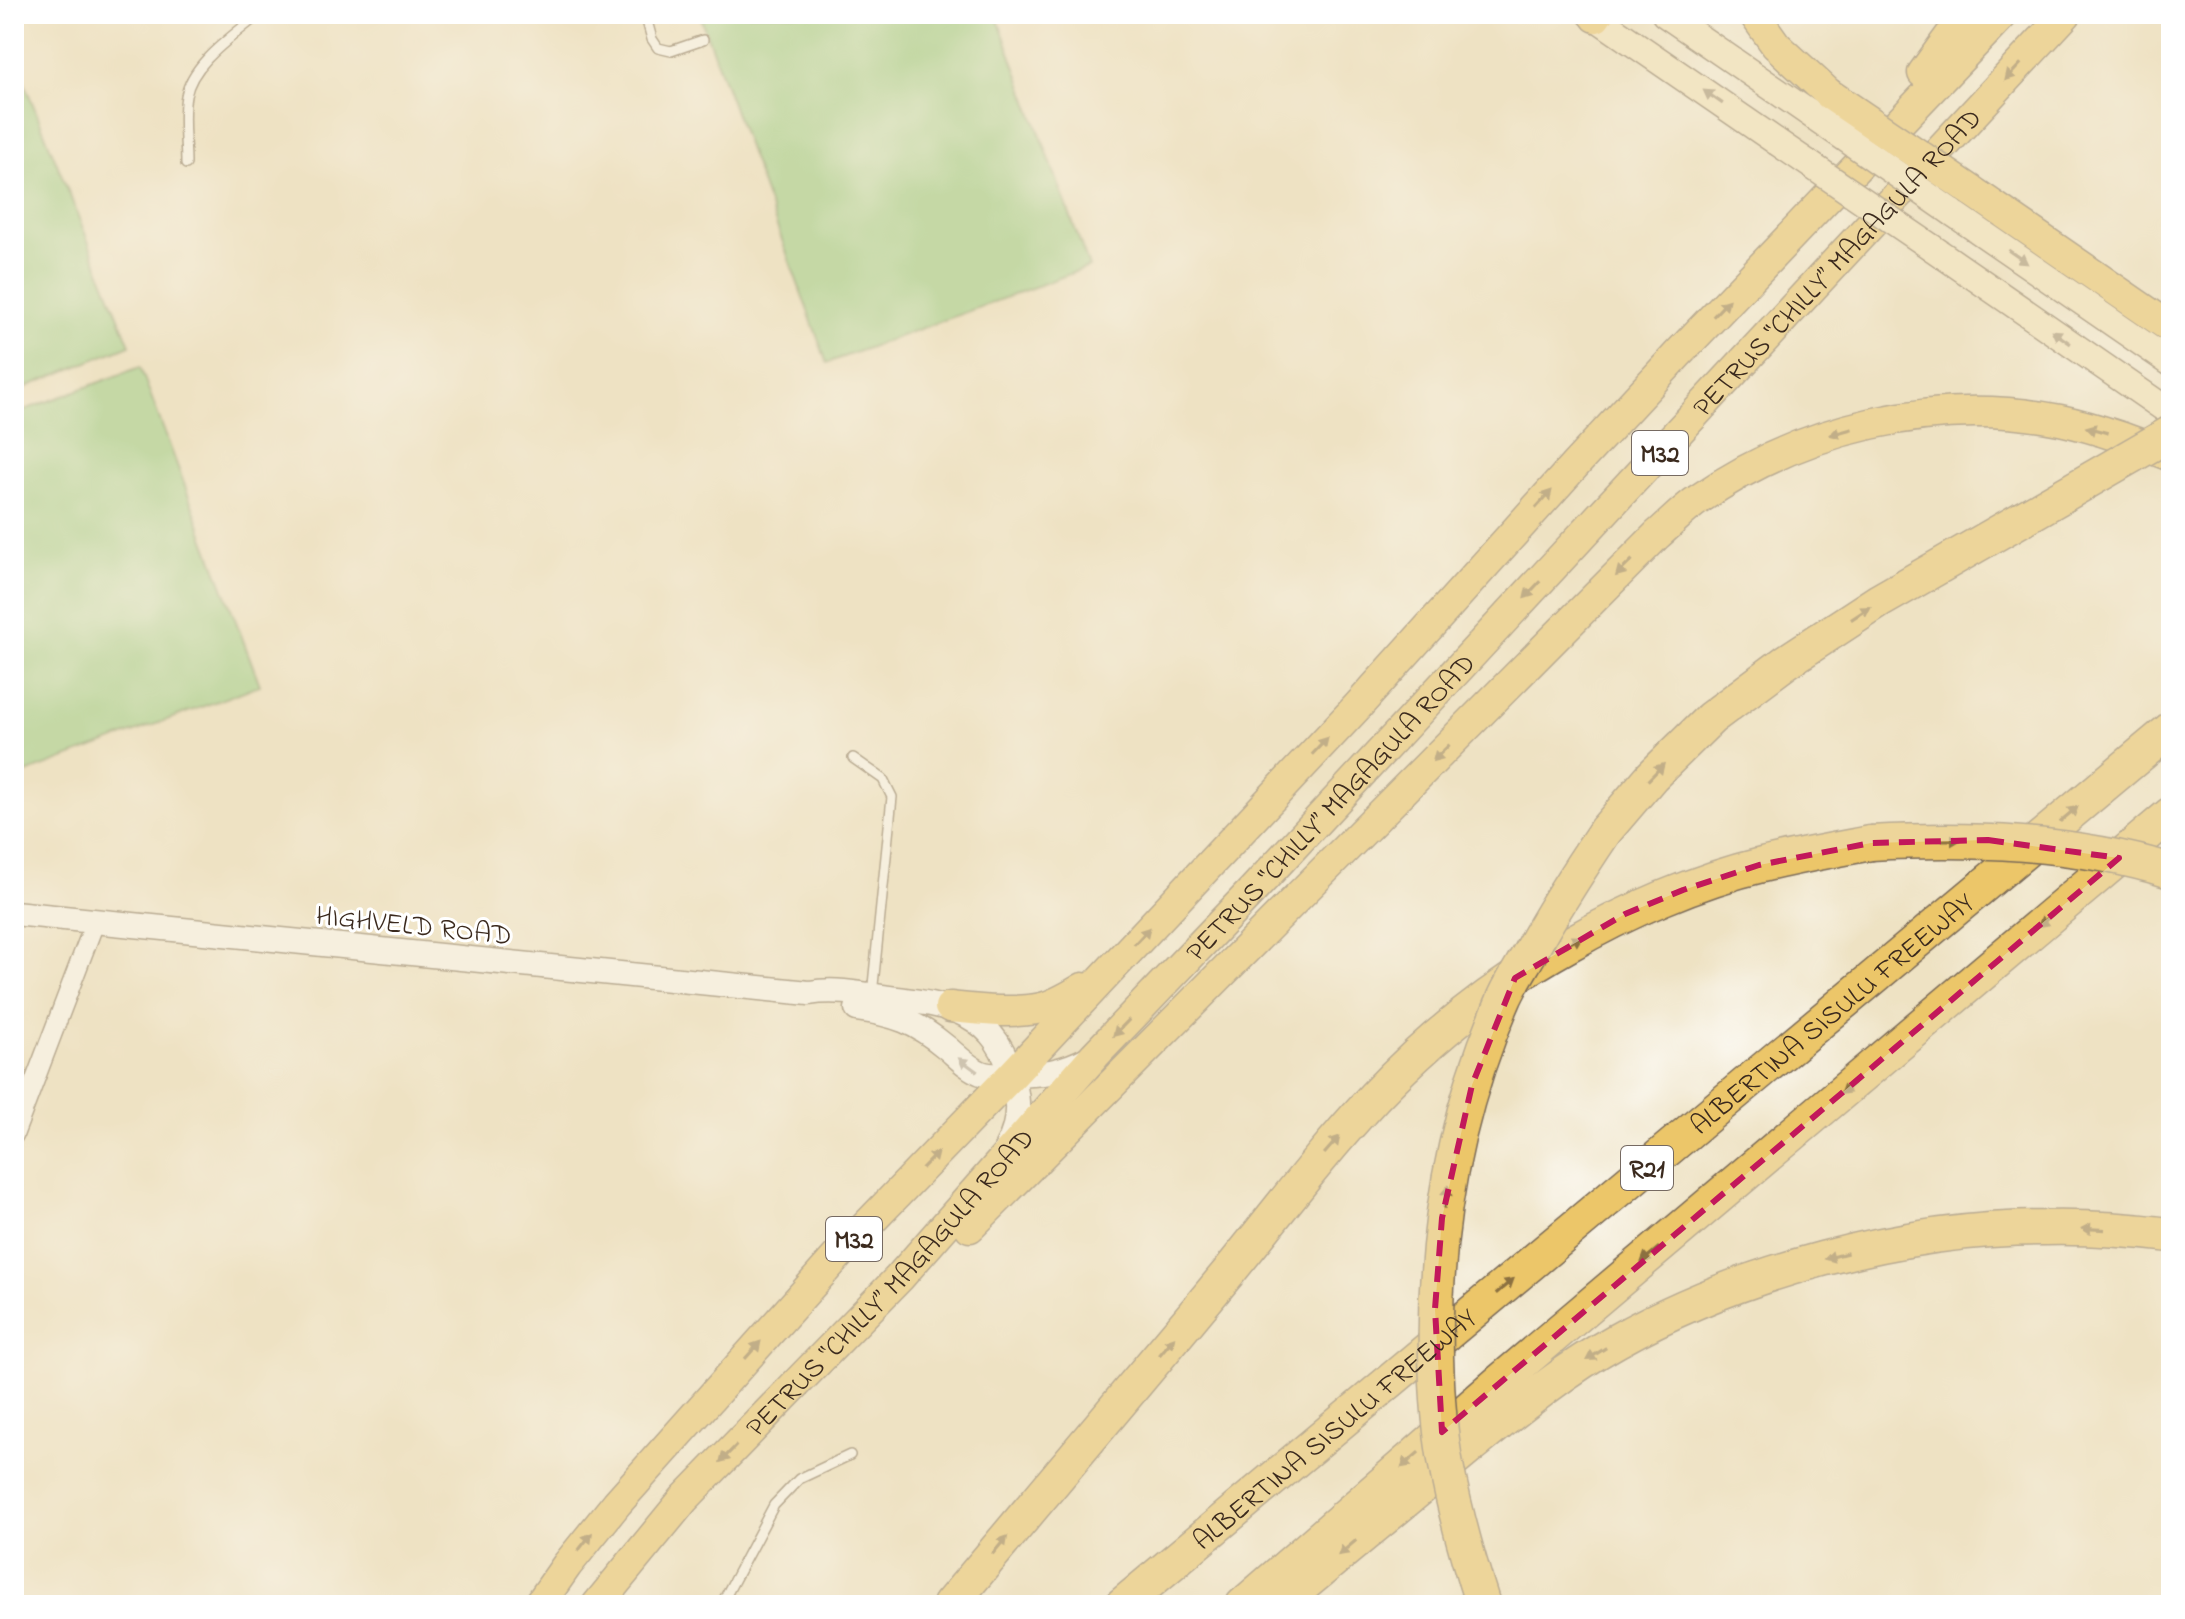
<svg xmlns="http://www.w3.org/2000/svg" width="2185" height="1619" viewBox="0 0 2185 1619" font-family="'Indie Flower',sans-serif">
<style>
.green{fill:#92cd82;stroke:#667c50;stroke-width:2}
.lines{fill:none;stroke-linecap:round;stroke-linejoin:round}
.service-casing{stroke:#7a6a58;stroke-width:12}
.minor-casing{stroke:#7a6a58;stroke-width:21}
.tertiary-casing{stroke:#7a6a58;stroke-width:27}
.secondary-casing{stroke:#7a6a58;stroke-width:29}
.primary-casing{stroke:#7a6a58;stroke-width:33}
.motorway-casing{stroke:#7a6a58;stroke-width:37}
.service{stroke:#fff;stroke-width:9}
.minor{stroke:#fff;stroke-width:18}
.tertiary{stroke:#fff;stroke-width:24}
.secondary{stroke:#f7e8c3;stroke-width:26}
.primary{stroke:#ecc669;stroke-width:30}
.motorway{stroke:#ecc669;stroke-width:34}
.secondary-bridge-casing{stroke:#7a6a58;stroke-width:29;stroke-linecap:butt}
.primary-bridge-casing{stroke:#7a6a58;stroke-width:33;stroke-linecap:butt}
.motorway-bridge-casing{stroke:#7a6a58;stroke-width:37;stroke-linecap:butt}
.secondary-bridge{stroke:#f7e8c3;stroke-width:26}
.primary-bridge{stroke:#ecc669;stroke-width:30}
.motorway-bridge{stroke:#ecc669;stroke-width:34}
.oneway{fill:#8b7040}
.oneway2{fill:#998970}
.oneway3{fill:#a79f9a}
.marked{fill:none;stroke:#c2185b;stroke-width:6;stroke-dasharray:16 10;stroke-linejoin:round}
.labels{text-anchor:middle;stroke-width:6;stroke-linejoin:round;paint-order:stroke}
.shield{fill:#fff;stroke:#766a62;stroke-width:2}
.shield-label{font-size:26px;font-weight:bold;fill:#3b2a1e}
.street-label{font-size:28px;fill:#3b2a1e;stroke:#fff}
</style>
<rect width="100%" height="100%" fill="#fff"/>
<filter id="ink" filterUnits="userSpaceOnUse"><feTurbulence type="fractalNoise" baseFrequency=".0125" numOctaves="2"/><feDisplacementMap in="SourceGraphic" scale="16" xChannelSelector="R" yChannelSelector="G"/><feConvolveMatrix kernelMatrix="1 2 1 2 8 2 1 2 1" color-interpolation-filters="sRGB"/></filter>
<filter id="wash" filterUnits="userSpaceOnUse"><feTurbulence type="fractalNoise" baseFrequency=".006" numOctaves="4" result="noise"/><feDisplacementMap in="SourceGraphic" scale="32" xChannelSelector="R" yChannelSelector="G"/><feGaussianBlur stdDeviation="1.8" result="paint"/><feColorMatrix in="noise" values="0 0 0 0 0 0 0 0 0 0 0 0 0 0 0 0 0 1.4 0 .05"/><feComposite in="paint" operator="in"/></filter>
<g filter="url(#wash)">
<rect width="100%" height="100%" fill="#eee2c3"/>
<g class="green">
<path d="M715,14H996L1089,267L827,363L701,19Z"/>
<path d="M14,57L130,345L14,392Z"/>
<path d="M140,367L260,685L21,775L14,756V414Z"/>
</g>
</g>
<g filter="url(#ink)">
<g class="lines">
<g class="service-casing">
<g id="service">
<path d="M645,14L652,39L658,48L671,51L703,40"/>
<path d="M186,164C186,142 182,117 186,96C192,62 235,35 259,14"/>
<path d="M853,758L883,779L892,797L872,995"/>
<path d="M721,1605L774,1505L799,1479L850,1455"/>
</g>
</g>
<g class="minor-casing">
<path id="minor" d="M14,1135L95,922"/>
</g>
<g class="tertiary-casing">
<g id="tertiary">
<path d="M14,913L809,993C834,989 857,993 882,997C948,1005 997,1009 1014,1084C1020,1107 1018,1128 1006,1149"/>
<path d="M857,1009C895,1014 916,1022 946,1047C957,1056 968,1068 981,1073C992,1077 1001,1075 1012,1075C1043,1074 1061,1073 1089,1058"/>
</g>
</g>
<g class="secondary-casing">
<g id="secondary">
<path d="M1591,14L1777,142"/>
<path d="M1665,14L1809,113"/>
<path d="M1953,213L2171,363"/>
<path d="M1931,247L2171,413"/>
</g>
</g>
<g class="primary-casing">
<g id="primary">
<path d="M1754,14L1776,45L1829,94"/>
<path d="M1596,17L1598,14"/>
<path d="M1923,73L1966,14"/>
<path d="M1972,191L2171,328"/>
<path d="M950,1007C980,1010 1013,1014 1042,1008C1057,1004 1070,996 1083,988"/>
<path d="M970,1227L1657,535C1671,523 1684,509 1699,499C1803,427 1936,396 2060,420C2098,428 2135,442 2171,456"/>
<path d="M539,1605L567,1565L617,1503L840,1253L1012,1075L1357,707L1575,465L1678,354L2003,14"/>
<path id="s1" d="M597,1605L684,1499L899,1278L1095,1055L1252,891L2066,14"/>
</g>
</g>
<g class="motorway-casing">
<g id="motorway">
<path d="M1605,831L1652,776L1711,718L1786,662L1879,601L2022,519"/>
<path d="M950,1605C1043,1494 1136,1384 1228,1273C1276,1214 1322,1153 1374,1097C1430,1038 1496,985 1568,945C1625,912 1698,880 1762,865C1798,856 1835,850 1871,843"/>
<path id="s2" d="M1122,1605L2171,729"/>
<path d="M1243,1605L1498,1383L2171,814"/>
<path d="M1279,1605C1343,1552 1406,1500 1470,1447C1517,1409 1564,1370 1616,1341C1739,1272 1903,1228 2044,1228C2087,1227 2129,1230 2171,1235"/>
</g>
</g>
<use href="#service" class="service"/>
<use href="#minor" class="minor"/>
<use href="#tertiary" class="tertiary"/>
<use href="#secondary" class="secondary"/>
<use href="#primary" class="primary"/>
<use href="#motorway" class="motorway"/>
<g class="secondary-bridge-casing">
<g id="secondary-bridge">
<path d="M1809,113L1953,213"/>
<path d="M1777,142L1931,247"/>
</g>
</g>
<g class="primary-bridge-casing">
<path id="primary-bridge" d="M1829,94L1972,191"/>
</g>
<g class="motorway-bridge-casing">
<g id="motorway-bridge">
<path d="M2022,519L2171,433"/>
<path d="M1871,843C1971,838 2074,841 2171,871"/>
<path d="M1483,1605C1468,1559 1455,1512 1446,1465C1439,1429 1437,1392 1436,1356C1433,1232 1455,1111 1505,997C1512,982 1521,968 1529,954C1552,911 1578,871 1605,831"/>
</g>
</g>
<use href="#secondary-bridge" class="secondary-bridge"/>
<use href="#primary-bridge" class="primary-bridge"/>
<use href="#motorway-bridge" class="motorway-bridge"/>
</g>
<defs><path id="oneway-solid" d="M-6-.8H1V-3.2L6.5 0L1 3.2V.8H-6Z" transform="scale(2)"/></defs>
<g class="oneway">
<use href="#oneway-solid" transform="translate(2013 72) rotate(133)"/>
<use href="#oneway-solid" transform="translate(1721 308) rotate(-47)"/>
<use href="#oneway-solid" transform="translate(2097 430) rotate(-165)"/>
<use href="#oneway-solid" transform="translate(1841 432) rotate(164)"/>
<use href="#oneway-solid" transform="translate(1544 499) rotate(-48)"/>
<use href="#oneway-solid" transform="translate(1624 568) rotate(135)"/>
<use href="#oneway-solid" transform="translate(1532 590) rotate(133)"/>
<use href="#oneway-solid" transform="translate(1861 613) rotate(-33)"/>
<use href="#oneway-solid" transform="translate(1320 746) rotate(-47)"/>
<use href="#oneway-solid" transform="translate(1441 753) rotate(135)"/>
<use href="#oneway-solid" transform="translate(1656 772) rotate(-46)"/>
<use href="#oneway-solid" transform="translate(2069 814) rotate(-40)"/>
<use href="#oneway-solid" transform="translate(1949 840)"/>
<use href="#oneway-solid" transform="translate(2047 919) rotate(140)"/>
<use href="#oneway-solid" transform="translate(1142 936) rotate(-47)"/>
<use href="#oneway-solid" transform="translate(1572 942) rotate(-29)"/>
<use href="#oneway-solid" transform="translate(1121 1028) rotate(134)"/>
<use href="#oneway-solid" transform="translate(1849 1087) rotate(140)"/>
<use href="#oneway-solid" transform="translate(1332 1145) rotate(-49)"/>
<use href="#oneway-solid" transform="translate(930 1160) rotate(-46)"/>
<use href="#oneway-solid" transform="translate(1446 1197) rotate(-80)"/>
<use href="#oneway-solid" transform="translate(2093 1229) rotate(-177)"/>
<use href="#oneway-solid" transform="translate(1650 1255) rotate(140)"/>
<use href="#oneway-solid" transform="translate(1836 1256) rotate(165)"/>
<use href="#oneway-solid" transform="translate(1505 1286) rotate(-40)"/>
<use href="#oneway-solid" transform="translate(1167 1346) rotate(-50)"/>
<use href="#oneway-solid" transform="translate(753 1350) rotate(-48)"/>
<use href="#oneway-solid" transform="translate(1596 1354) rotate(148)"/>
<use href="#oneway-solid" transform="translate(728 1454) rotate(134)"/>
<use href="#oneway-solid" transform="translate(1410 1460) rotate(139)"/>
<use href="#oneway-solid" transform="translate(585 1542) rotate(-52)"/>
<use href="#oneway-solid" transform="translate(1000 1545) rotate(-50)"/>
<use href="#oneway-solid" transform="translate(1347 1548) rotate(140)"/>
</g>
<g class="oneway2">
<use href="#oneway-solid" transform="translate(1713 97) rotate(-145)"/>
<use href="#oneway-solid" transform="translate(2018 257) rotate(35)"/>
<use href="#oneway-solid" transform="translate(2061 337) rotate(-145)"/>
</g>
<use class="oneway3" href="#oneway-solid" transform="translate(968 1065) rotate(-144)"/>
</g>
<path d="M0 0H2185V1619H0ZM1988,840L2119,858L1442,1432L1435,1309L1442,1218L1472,1085L1515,978L1625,914L1683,890L1759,865L1871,843Z" fill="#eee2c3" fill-opacity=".55" fill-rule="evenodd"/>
<path class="marked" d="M1988,840L2119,858L1442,1432L1435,1309L1442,1218L1472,1085L1515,978L1625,914L1683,890L1759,865L1871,843Z"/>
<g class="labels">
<g class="shield">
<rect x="1632" y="431" width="56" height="44" rx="6"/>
<rect x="1621" y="1146" width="52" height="44" rx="6"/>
<rect x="826" y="1217" width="56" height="44" rx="6"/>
</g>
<g class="shield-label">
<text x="1660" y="462">M32</text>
<text x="1647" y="1177">R21</text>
<text x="854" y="1248">M32</text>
</g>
<g class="street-label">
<text dy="10" stroke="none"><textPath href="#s1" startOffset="1828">PETRUS “CHILLY” MAGAGULA ROAD</textPath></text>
<text dy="10" stroke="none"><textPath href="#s1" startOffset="1084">PETRUS “CHILLY” MAGAGULA ROAD</textPath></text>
<text transform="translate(414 924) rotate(6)" y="10">HIGHVELD ROAD</text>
<text dy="10" stroke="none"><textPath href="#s2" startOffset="924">ALBERTINA SISULU FREEWAY</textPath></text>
<text dy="10" stroke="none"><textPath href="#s1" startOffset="436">PETRUS “CHILLY” MAGAGULA ROAD</textPath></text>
<text dy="10" stroke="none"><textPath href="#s2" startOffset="276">ALBERTINA SISULU FREEWAY</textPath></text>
</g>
</g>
<rect width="2185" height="1619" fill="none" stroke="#fff" stroke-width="48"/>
</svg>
